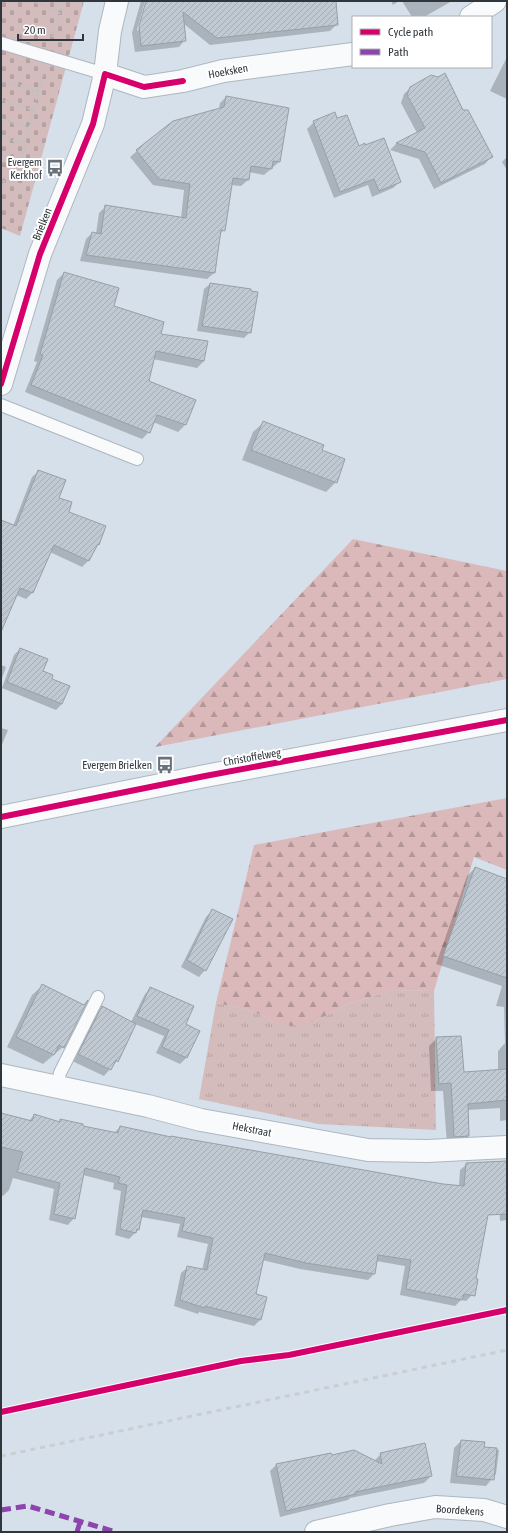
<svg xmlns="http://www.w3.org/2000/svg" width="508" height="1533" viewBox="0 0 508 1533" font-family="'Asap Condensed',sans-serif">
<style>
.grass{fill:url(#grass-tufts)}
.forest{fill:url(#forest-firs)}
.cemetery{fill:url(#cemetery-stones)}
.shadow{fill:#0003}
.building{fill:url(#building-hatch);stroke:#979fa7}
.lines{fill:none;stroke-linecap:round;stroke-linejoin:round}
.lane-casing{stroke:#aeb7bf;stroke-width:14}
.street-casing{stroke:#aeb7bf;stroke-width:24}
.secondary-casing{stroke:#aeb7bf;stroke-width:24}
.path{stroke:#bcc2c4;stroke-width:2.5;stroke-dasharray:2 2;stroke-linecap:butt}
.lane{stroke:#f9fafc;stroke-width:12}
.street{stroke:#f9fafc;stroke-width:22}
.secondary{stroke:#f9fafc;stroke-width:22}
.rail{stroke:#cacdd1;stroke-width:3;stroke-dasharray:5 5;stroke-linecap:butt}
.quiet{stroke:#8e44ad;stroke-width:5;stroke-dasharray:10 5;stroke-linecap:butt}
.cycleway-casing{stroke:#fff;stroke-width:8}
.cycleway{stroke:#d6006c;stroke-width:6}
.labels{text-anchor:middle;stroke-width:4;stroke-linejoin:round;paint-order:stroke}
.street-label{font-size:11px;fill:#2f373d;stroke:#fff}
.poi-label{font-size:11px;fill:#2f373d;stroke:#fff;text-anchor:end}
</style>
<defs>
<pattern id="grass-tufts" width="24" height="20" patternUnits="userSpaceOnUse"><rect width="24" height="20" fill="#d4bbbc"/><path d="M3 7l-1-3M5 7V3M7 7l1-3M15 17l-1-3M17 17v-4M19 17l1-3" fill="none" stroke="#b6a1a2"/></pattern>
<pattern id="forest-firs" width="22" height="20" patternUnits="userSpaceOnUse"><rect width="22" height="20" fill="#dbb8b9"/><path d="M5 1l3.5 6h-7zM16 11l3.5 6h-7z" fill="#b29698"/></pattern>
<pattern id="cemetery-stones" width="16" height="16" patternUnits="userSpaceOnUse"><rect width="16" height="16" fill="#d4bbbc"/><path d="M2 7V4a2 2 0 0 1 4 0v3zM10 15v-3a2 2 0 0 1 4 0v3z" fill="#b6a1a2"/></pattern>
<pattern id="building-hatch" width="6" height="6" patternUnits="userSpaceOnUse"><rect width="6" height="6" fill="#c0c9d1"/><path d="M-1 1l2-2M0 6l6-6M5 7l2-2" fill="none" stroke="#a5adb4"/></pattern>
</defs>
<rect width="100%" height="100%" fill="#d5e0eb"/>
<path class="grass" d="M393,990L434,991L436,1130L319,1124L199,1099L216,1003L245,1009L262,1015L273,1022L315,1021L349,1004Z"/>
<g class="forest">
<path d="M353,539L507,571V679L155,747Z"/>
<path d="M507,798V870L474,857L434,991L393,990L349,1004L315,1021L293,1026L273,1022L262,1015L245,1009L216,1003L254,845Z"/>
</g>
<path class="cemetery" d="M1,1H84L20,236L1,228Z"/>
<g class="shadow">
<path d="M141,1H145L137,30L138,31L147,1H335L337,24L330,31L210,45L184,24L185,40L179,47L135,52L132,33Z"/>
<path d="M391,1H399L393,5Z"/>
<path d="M402,1H452L424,17H412Z"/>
<path d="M507,57V99L490,91Z"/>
<path d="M411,87L462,111L491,157L485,164L434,189L419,159L390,150L396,144L417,133L401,103L404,94Z"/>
<path d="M226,97L279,162L264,175L249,172L248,180L241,186L231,185L224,230L219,235L214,273L207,279L80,261L86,239L92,233L96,234L99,213L105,207L181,218L184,190L153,185L130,157L137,151L219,109L220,103Z"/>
<path d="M337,119L358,147L400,182L393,188L372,197L368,185L334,198L307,129L314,122Z"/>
<path d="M507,157V170L502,162Z"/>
<path d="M64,273L113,307L204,361L197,368L153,359L148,382L195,401L185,425L178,432L153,422L149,432L142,439L25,392L37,362L34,361L57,280Z"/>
<path d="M210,284L250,332L244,338L197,331L204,289Z"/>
<path d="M263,423L320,450L336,482L326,492L242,460L253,432Z"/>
<path d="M39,471L67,513L98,544L89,560L82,567L50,552L32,593L26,599L16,595L1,616V525L13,526L32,477Z"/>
<path d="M20,649L50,679L62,704L56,710L2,688L14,655Z"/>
<path d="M1,665L6,667L1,681Z"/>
<path d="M1,728L8,730L1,747Z"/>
<path d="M475,868L507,880V1120L500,1121V1108L467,1110L468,1136L460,1144H447L443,1091H431L429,1046L437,1038L463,1073L498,1071V1051L505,1043L504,1007L496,1006L502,986L436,964L467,876Z"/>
<path d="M213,910L205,970L199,977L181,967L206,917Z"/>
<path d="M42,986L84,1006L63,1047L43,1064L7,1047L32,995Z"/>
<path d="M151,988L185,1025L198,1031L186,1058L180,1064L156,1053L164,1036L135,1024L117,1061L104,1076L72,1061L95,1014L102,1008L131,1022L145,994Z"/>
<path d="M1,1114L29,1121L34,1115L58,1122L60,1120L81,1127L114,1133L120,1127L170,1138L442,1185L459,1186L460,1170L467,1164L507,1161V1220L500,1221L497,1179L490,1214L486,1218L472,1295L466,1301L461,1300L455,1306L400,1295L405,1266L376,1261L374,1274L368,1280L300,1269L262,1260L255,1295L265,1298L260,1320L254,1326L199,1312L198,1314L174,1306L181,1273L188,1267L202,1270L208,1244L177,1237L180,1224L141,1217L139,1229L129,1239L115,1235L121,1191L113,1189L114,1183L83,1175L74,1218L68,1225L49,1220L54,1189L13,1178L9,1190L3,1196L1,1195Z"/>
<path d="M461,1441L483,1448L499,1450L496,1474L486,1486L450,1483L454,1448Z"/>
<path d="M381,1454L431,1476L424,1483L350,1498L348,1500L280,1517L270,1471L276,1465L331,1456L374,1461Z"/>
</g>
<g class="building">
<path d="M146,1H336L338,25L217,38L183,12L186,41L141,46L139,26Z"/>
<path d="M445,73L463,110H468L493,157L441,183L425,152L396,143L425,128L407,95L410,87L431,75L438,77Z"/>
<path d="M226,96L289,108L280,162L273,161L272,169L251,166L249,180L233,178L225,231L221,230L215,273L86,255L92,232L101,234L105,205L186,218L190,184L159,179L136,150L173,121L224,107Z"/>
<path d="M335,112L337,118L347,115L359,146L365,143V145L384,138L401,182L379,191L374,179L340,192L313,121Z"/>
<path d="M64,272L119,288L114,306L164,322L161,334L208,341L204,361L156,351L149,381L196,400L186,425L157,415L150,433L31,385L43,355L40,354Z"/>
<path d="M210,283L251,289V291L258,292L251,333L202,326Z"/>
<path d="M263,421L324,445L322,450L345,459L337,483L251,450Z"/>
<path d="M38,470L66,480L59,498L72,502L69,512L106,526L99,545L98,544L89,561L54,545L33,593L20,588L1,632V520L16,526Z"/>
<path d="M20,648L48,659L43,671L53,675L52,679L70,686L62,704L7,682Z"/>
<path d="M475,867L507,879V978L443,956Z"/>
<path d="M212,909L233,919L206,971L187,960Z"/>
<path d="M42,984L84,1005L88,1000L64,1048L59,1045L54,1055L16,1037Z"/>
<path d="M150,987L194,1006L186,1024L200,1031L187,1058L162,1047L169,1030L137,1016Z"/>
<path d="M102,1006L136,1024L118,1062L116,1060L111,1070L78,1054Z"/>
<path d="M461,1036L464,1072L507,1069V1100L468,1104L469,1136L454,1137L451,1083L439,1084L436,1037Z"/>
<path d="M1,1113L32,1121L34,1114L60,1122V1119L83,1124V1126L118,1133L120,1126L171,1137V1136L443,1184L464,1186L466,1163L507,1161V1214L488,1215L476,1279H478L475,1296L464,1294L462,1300L406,1289L411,1260L378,1255L375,1274L306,1263L265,1253L256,1294L267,1297L261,1320L205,1306V1308L180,1300L187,1266L207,1270L213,1238L182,1231L185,1218L143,1210L139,1230L137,1229L136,1233L120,1229L127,1185L118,1183L120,1177L85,1168L75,1219L54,1214L60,1183L17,1172L23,1152L1,1147Z"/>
<path d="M461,1440L485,1442L484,1447L497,1448L494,1480L456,1476Z"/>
<path d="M425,1443L432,1476L355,1492L356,1494L286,1511L276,1464L331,1453L332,1455L354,1450L382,1464L380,1453Z"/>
</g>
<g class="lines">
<g class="lane-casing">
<g id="lane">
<path d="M1,43L105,74"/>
<path d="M1,405L137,459"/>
<path d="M57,1086L60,1073L98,997"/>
</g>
</g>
<g class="street-casing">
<g id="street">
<path d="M471,17L495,1"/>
<path d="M105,74L144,87L183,81L223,71L353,54"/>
<path d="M1,384L40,254L93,124L105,74L110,31L117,1"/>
<path d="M1,1075L148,1106L201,1120L368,1150L427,1151L507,1147"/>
<path d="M316,1532L390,1515L435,1507L484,1510L507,1517"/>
</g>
</g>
<g class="secondary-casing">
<path id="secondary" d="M1,817L205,776L507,720"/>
</g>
<g class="path">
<path d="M32,1L59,11"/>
<path d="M51,41L63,1"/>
<path d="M1,80L38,91"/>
<path d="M1,100L33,110"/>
<path d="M1,119L29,127"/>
<path d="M1,137L25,144"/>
<path d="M1,155L23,162"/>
<path d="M1,190L5,178L15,182L43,73"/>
</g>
<use href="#lane" class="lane"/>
<use href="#street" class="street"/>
<use href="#secondary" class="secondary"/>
<path class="rail" d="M1,1456L507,1350"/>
<g class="quiet">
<path d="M1,1510L28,1506L116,1532"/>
<path d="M77,1532L80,1522"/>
</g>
<g class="cycleway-casing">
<g id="cycleway">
<path d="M1,384L40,254L93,124L105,74L144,87L183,81"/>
<path d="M1,817L205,776L507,720"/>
<path d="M1,1412L241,1361L289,1355L507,1310"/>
</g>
</g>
<use href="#cycleway" class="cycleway"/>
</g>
<defs>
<g id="bus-bare" transform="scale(1.38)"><path d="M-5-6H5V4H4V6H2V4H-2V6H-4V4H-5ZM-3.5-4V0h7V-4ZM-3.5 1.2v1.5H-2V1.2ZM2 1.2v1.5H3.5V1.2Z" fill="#69727a" stroke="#fff" stroke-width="2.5" paint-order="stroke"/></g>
</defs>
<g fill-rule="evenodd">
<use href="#bus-bare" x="55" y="168"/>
<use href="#bus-bare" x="165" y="765"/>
</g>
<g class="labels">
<g class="street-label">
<text transform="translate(228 71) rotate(-10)" y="4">Hoeksken</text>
<text transform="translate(42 224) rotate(-68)" y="4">Brielken</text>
<text transform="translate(252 757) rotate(-10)" y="4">Christoffelweg</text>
<text transform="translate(252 1129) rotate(11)" y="4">Hekstraat</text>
<text transform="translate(460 1510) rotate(4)" y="4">Boordekens</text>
</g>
<g class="poi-label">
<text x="42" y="166">Evergem<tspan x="42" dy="13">Kerkhof</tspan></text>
<text x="152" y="769">Evergem Brielken</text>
</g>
</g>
<rect width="508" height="1533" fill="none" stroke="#2f373d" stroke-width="4"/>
<rect x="352" y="16" width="140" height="52" fill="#ffffff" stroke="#acafb1"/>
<rect x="360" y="29" width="20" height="6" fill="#d6006c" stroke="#acafb1"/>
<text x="388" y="36" font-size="12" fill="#2f373d">Cycle path</text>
<rect x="360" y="49" width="20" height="6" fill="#8e44ad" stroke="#acafb1"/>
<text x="388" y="56" font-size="12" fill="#2f373d">Path</text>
<path d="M18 34v6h65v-6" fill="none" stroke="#2f373d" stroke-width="2"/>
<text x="24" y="34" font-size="12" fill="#2f373d" stroke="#ffffff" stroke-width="3" paint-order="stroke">20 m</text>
</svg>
